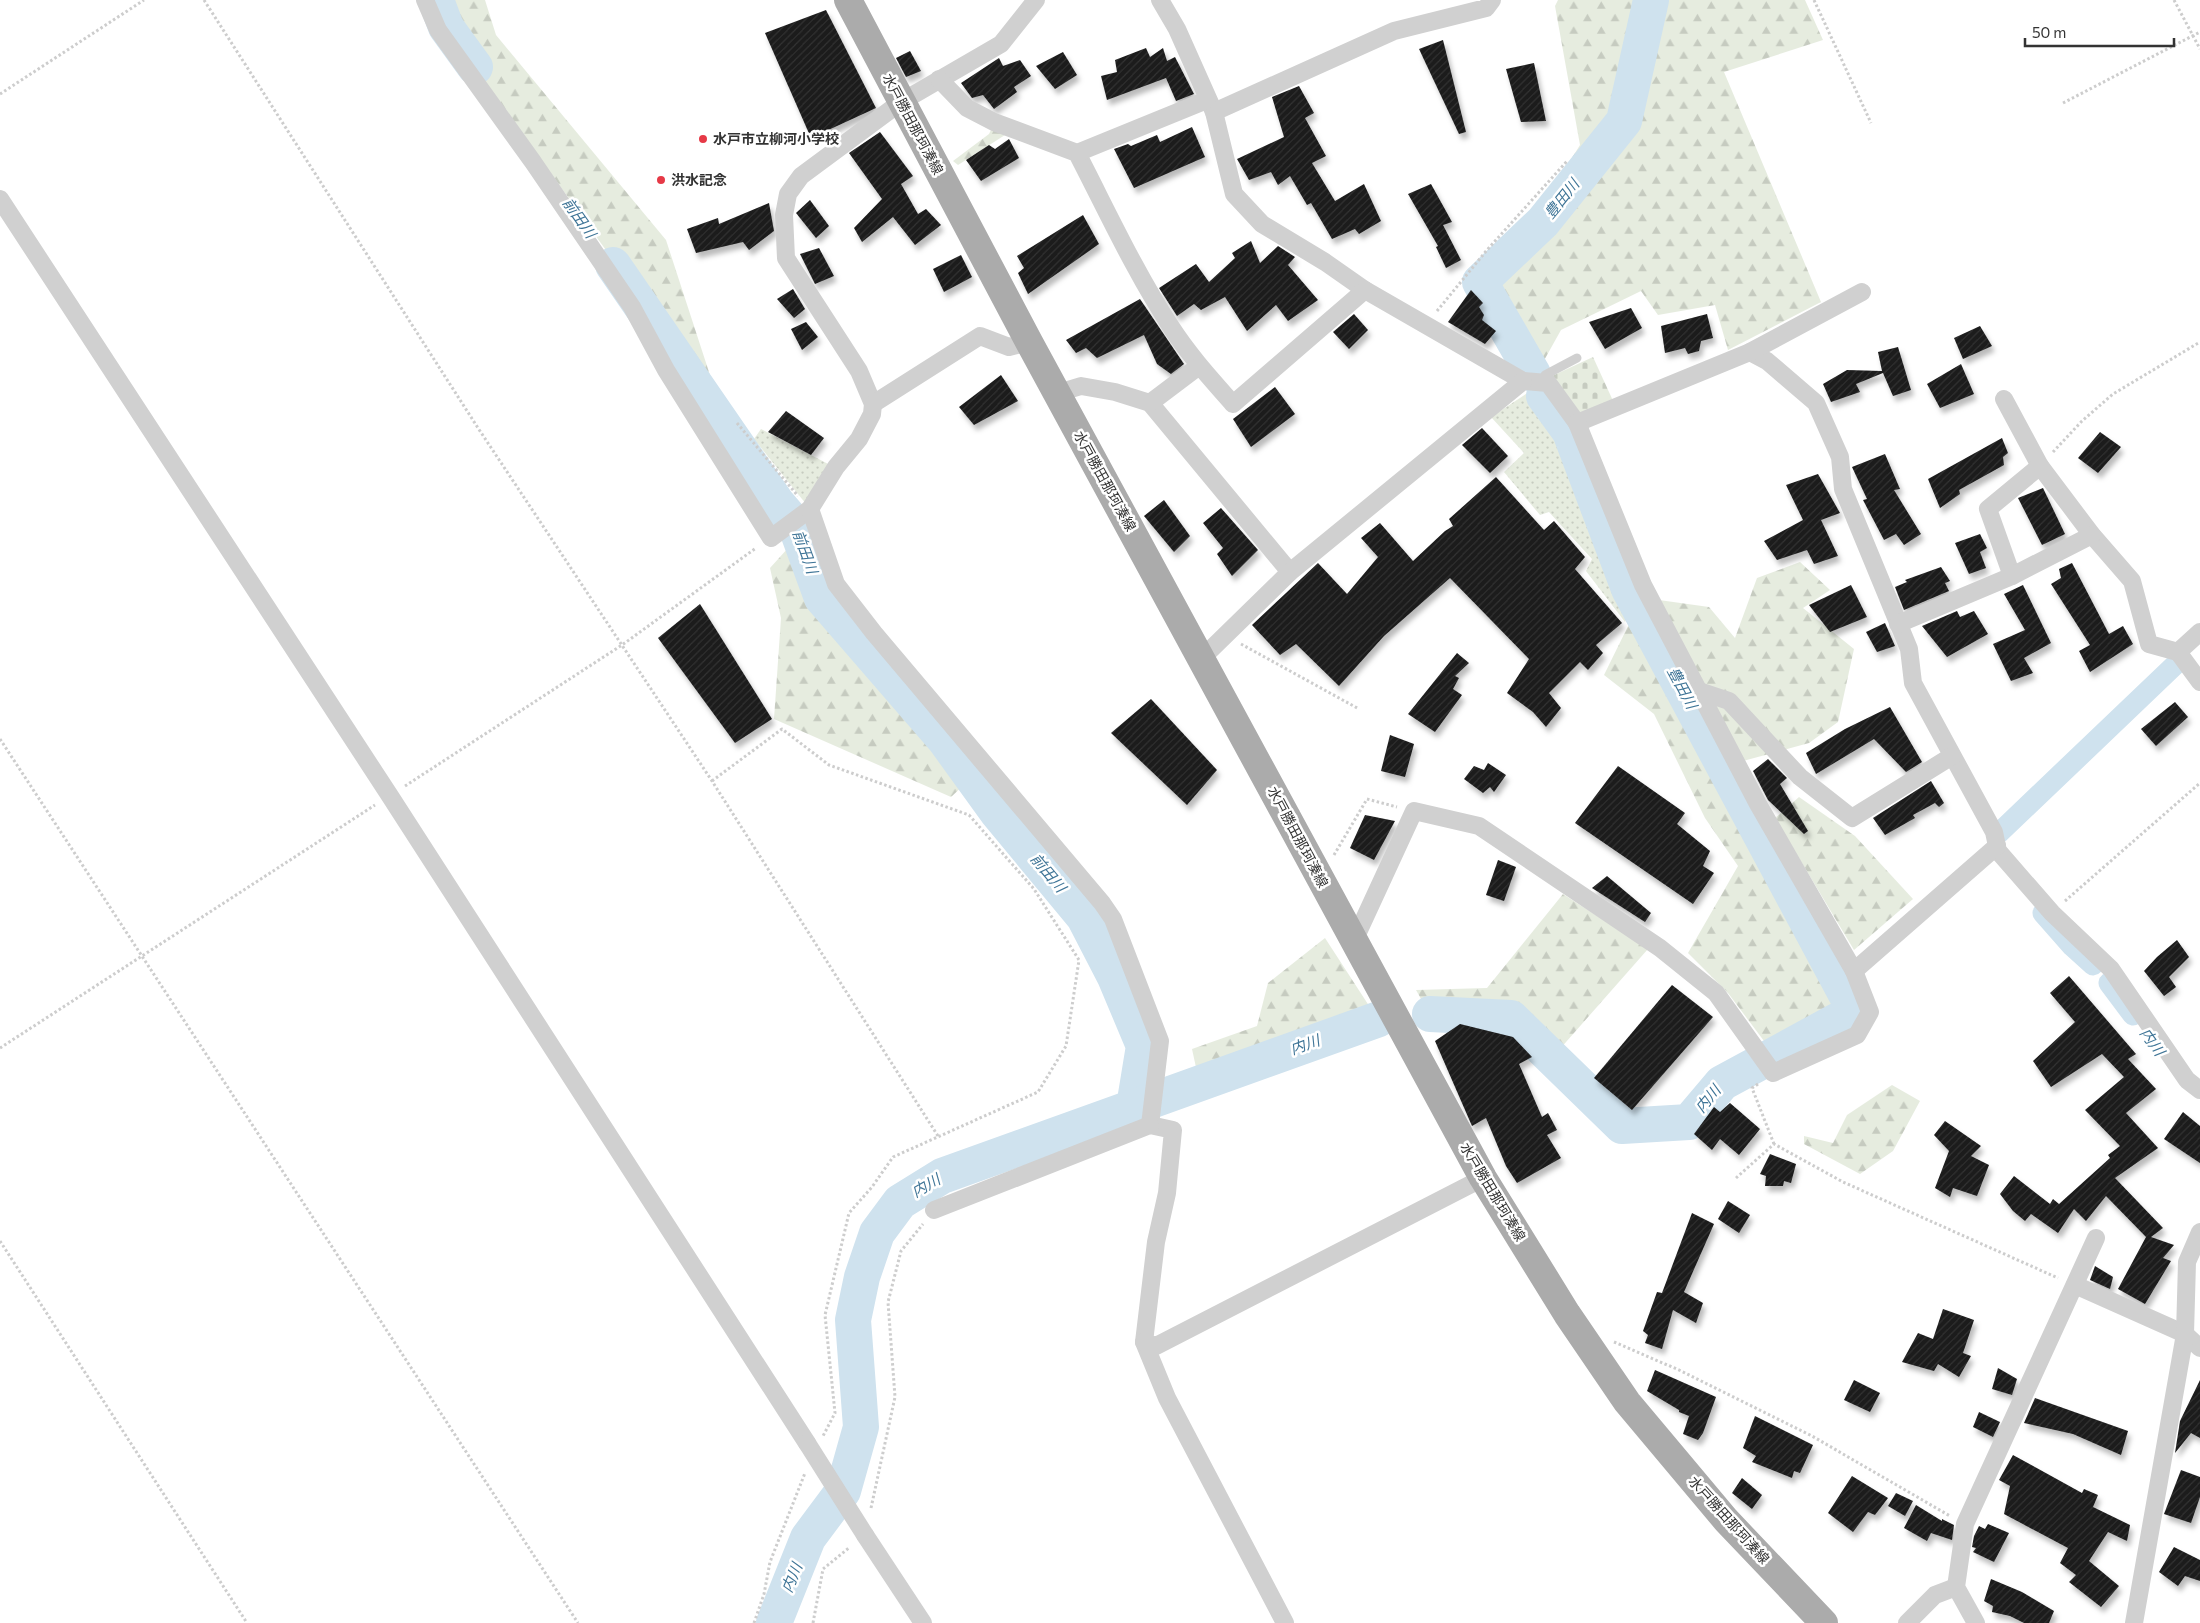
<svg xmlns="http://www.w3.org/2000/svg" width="2200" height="1623" viewBox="0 0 2200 1623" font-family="Commissioner,'Noto Sans JP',sans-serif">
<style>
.grass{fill:url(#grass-dots)}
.forest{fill:url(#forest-firs)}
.cemetery{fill:url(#cemetery-stones)}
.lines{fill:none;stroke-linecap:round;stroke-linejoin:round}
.canal{stroke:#cfe2ee;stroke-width:21}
.river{stroke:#cfe2ee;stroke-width:36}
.building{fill:url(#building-hatch);filter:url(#shadow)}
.path{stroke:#cdcdcd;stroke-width:3;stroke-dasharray:2.5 2.5;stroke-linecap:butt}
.service{stroke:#d0d0d0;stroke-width:9}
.minor{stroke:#d0d0d0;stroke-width:18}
.primary{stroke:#ababab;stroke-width:28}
.minor-bridge{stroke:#d0d0d0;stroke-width:18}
.poi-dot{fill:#e63946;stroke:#fff;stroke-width:2}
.labels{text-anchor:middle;stroke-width:5;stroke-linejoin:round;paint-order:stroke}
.street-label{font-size:14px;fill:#333;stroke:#fff}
.poi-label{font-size:14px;font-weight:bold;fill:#333;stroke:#fff;text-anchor:start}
.water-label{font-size:15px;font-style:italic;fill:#3f7597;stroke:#fff}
</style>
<defs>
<pattern id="grass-dots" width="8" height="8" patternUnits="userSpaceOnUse" patternTransform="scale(1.25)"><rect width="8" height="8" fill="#e6ecdf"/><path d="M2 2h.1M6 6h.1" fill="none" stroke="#c6cbc0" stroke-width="1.8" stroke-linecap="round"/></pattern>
<pattern id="forest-firs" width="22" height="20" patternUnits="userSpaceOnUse" patternTransform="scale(1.25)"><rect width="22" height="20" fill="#e6ecdf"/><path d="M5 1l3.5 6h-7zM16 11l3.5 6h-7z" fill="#c6cbc0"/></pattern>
<pattern id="cemetery-stones" width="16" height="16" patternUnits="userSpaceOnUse" patternTransform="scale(1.25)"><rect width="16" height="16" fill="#e6ecdf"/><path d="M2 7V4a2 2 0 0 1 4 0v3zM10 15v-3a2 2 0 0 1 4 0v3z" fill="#c6cbc0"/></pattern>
<pattern id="building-hatch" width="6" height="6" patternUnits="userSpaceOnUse" patternTransform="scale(1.25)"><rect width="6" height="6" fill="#1a1a1a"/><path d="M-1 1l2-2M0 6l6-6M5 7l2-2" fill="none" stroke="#333"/></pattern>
<filter id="shadow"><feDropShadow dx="3" dy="5.5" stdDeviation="2.5" flood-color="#0004"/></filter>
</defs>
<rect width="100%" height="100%" fill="#fff"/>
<g class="grass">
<path d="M1535,388L1565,433L1631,610L1625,622L1586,571L1592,559L1549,512L1540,515L1504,472L1524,453L1491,417Z"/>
<path d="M761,429L832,466L810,509L754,439Z"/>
</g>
<g class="forest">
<path d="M438,0H485L496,35L666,240L722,412L446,27Z"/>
<path d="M1558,0H1805L1823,40L1724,72L1821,302L1728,350L1715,305L1658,315L1641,291L1561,330L1542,364L1494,283L1580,145L1555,6Z"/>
<path d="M993,126L1005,135L958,165L953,161L989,134Z"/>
<path d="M798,537L815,602L966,783L951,797L774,719L781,618L770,568Z"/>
<path d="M1800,562L1830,590L1803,608L1854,649L1838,722L1809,743L1743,761L1659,600L1709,607L1735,638L1757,578Z"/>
<path d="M1633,616L1678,692L1841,1006L1767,1045L1728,993L1688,953L1738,866L1705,818L1654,714L1604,675Z"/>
<path d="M1799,797L1855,836L1913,899L1854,950L1775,818Z"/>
<path d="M1563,894L1648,949L1559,1050L1512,1011L1425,1006L1416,990L1487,988Z"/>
<path d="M1325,938L1375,1015L1197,1072L1192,1049L1257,1026L1268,983Z"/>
<path d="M1892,1085L1920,1101L1893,1151L1860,1174L1804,1144V1136L1833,1143L1847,1115Z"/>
</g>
<path class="cemetery" d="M1593,357L1614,403L1578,416L1552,376Z"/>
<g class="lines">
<g class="canal">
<path d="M1999,833L2178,662"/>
<path d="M2043,913L2072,946L2093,965"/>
<path d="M1838,978L1848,969"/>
<path d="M2109,983L2133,1015"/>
</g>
<g class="river">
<path d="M436,0L446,27L475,67"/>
<path d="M613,265L777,503L795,524L822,598L945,740L997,812L1084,917L1115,977L1144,1046L1134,1107"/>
<path d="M1533,374L1480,282L1543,222L1624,121L1651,0"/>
<path d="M1544,396L1570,432L1629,589L1855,1011L1767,1059"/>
<path d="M1430,1014L1511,1018L1622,1126L1689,1122L1722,1083L1759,1063"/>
<path d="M774,1623L808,1538L843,1491L861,1427L853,1320L862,1277L877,1233L900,1202L942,1176L1379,1019"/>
</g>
</g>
<g class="building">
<path d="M826,10L876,108L811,138L765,33Z"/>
<path d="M1443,40L1466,132L1459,134L1419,49Z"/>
<path d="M1146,48L1150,57L1163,48L1167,61L1175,57L1194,94L1176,101L1166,78L1107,100L1101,76L1117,72L1115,60Z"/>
<path d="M910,51L921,71L906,77L896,58Z"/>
<path d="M1063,52L1077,75L1055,89L1036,66Z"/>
<path d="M999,58L1003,66L1020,60L1031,76L1014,87L1017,92L994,109L983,95L972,98L961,83Z"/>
<path d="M1534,63L1546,121L1521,122L1506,69Z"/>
<path d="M1299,86L1314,113L1305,118L1326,156L1312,163L1335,201L1364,184L1381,221L1359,234L1355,229L1332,239L1311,203L1307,205L1290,176L1278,185L1271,172L1249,180L1237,159L1284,137L1272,97Z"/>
<path d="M1192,127L1205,157L1134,188L1114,149L1128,144L1131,146L1157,135L1160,142Z"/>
<path d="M880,132L913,176L901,184L918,214L926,209L941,225L915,245L893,217L862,242L854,228L882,199L849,153Z"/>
<path d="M1009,139L1019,158L981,181L966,160L989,145L995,149Z"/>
<path d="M1431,184L1452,222L1443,225L1461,260L1446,268L1436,247L1438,246L1408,194Z"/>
<path d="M810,200L829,226L816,238L796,213Z"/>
<path d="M769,203L774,231L749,250L743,242L696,253L687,229L718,218L719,224Z"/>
<path d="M1083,215L1099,244L1028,294L1018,273L1024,268L1017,256Z"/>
<path d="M1251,241L1260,263L1278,246L1295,257L1288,265L1318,300L1288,321L1276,305L1247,331L1225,297L1201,310L1194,304L1177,316L1159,288L1196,264L1209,282L1235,258L1232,253Z"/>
<path d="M819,248L834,276L815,284L800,254Z"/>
<path d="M961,255L972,277L944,292L933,269Z"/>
<path d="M793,289L805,309L794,318L777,299Z"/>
<path d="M1471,290L1483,303L1479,307L1484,315L1482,320L1496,331L1485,344L1448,322Z"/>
<path d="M1140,299L1184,364L1171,374L1157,364L1144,335L1097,358L1086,348L1076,353L1066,340Z"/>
<path d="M1631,308L1642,328L1605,349L1589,322Z"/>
<path d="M1354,314L1368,330L1349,349L1333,332Z"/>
<path d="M1707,314L1713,338L1701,341L1699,351L1688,354L1685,348L1665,353L1661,326Z"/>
<path d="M806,322L818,337L802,350L791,329Z"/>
<path d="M1980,326L1992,346L1963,359L1954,338Z"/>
<path d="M1898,347L1911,390L1893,396L1883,373L1856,384L1860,392L1831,402L1823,384L1847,370L1882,371L1878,352Z"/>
<path d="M1961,364L1974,394L1940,408L1927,384Z"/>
<path d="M1001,375L1018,401L974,425L959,407Z"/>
<path d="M1275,387L1295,414L1251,447L1233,419Z"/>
<path d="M786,411L824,438L811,455L768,432Z"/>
<path d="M1482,428L1508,456L1490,473L1462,445Z"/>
<path d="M2100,432L2121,447L2098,473L2078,458Z"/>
<path d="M2002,438L2008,453L2003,457L2004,465L1959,490L1960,494L1940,508L1928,479Z"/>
<path d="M1885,454L1900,489L1894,490L1921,534L1904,545L1896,534L1884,540L1863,500L1867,499L1852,467Z"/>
<path d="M1818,474L1840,513L1821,520L1838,556L1814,564L1807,550L1777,560L1764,541L1803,520L1786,485Z"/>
<path d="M1496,477L1544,530L1554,521L1585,557L1575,569L1622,623L1596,645L1603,653L1588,670L1580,662L1549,693L1561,708L1546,727L1533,712L1507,693L1529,659L1450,578L1384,636L1339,686L1296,644L1280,655L1252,625L1318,563L1347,594L1378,557L1361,538L1380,523L1413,561L1445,531L1453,526L1449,519Z"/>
<path d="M2043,488L2065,534L2042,545L2018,498Z"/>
<path d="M1164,500L1190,536L1174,552L1144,516Z"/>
<path d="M1221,508L1258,550L1232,576L1217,554L1223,548L1203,523Z"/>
<path d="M1980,534L1987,548L1980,552L1986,568L1969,574L1955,543Z"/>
<path d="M2072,563L2109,634L2123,626L2133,644L2090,672L2079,651L2090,645L2051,584L2061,578L2059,569Z"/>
<path d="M1941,567L1950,581L1945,583L1949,591L1904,610L1895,587L1907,582L1905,580Z"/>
<path d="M1851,585L1867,617L1830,632L1809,605Z"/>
<path d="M2023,585L2051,643L2024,658L2033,673L2011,681L1993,644L2025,630L2004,594Z"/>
<path d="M700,604L772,719L735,743L658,638Z"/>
<path d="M1957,611L1960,617L1974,611L1988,634L1947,657L1922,626Z"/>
<path d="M1885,623L1895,646L1877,652L1866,632Z"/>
<path d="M1457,653L1469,663L1455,676L1459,678L1453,689L1462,695L1435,732L1408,714Z"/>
<path d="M1151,699L1217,770L1187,805L1111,733Z"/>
<path d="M2175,702L2188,717L2156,746L2141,729Z"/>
<path d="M1890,707L1922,762L1906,772L1874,739L1816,774L1806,753L1845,729Z"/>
<path d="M1390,735L1414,744L1405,777L1381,771Z"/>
<path d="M1768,759L1787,778L1780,784L1808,831L1804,834L1768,800L1753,771Z"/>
<path d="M1488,763L1506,775L1494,792L1490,787L1483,793L1464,779L1474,766L1484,770Z"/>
<path d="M1618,766L1685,813L1677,824L1710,851L1703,866L1714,873L1693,904L1575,823Z"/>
<path d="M1931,781L1944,803L1939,807L1935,803L1913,815L1915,818L1885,835L1873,818Z"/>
<path d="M1365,815L1395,821L1374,860L1350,848Z"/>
<path d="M1498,860L1516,867L1504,901L1486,895Z"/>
<path d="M1607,876L1651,913L1645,922L1592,888Z"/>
<path d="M2177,940L2189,957L2169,977L2176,987L2164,996L2144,971L2157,957Z"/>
<path d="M2069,976L2136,1054L2128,1059L2156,1089L2126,1113L2158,1148L2115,1178L2163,1228L2151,1237L2174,1245L2163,1258L2171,1261L2145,1304L2118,1289L2146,1237L2106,1196L2086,1221L2074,1209L2058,1233L2031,1214L2025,1221L2013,1211L2000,1194L2014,1176L2050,1204L2053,1199L2059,1204L2110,1158L2108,1155L2120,1146L2085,1110L2124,1077L2102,1054L2051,1087L2033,1061L2075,1022L2050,993Z"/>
<path d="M1672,985L1713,1017L1632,1110L1594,1078Z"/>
<path d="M1460,1024L1513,1037L1532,1057L1519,1064L1542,1117L1548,1113L1557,1130L1547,1135L1561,1158L1517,1183L1506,1166L1486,1118L1472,1126L1435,1041Z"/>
<path d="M1730,1103L1760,1129L1739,1155L1720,1139L1712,1150L1694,1134L1714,1107L1720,1112Z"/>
<path d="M2183,1112L2200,1126V1163L2164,1139Z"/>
<path d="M1945,1121L1981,1146L1971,1156L1989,1165L1977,1196L1953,1188L1950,1197L1935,1188L1949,1151L1934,1135Z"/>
<path d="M1770,1154L1796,1164L1791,1183L1784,1181L1783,1186H1765L1766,1176L1760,1174Z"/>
<path d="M1728,1201L1750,1215L1739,1233L1718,1219Z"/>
<path d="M1692,1213L1714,1224L1684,1292L1703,1303L1696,1323L1673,1310L1662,1349L1645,1343L1648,1335L1643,1331L1657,1292L1662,1293Z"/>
<path d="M2095,1266L2113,1277L2110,1289L2090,1280Z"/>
<path d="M1943,1309L1974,1320L1963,1353L1971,1356L1959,1377L1938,1364L1934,1371L1902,1362L1918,1333L1933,1339Z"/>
<path d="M1998,1368L2017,1379L2012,1395L1992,1389Z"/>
<path d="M1655,1370L1716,1397L1703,1433L1698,1440L1683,1434L1689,1416L1679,1412V1410L1647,1391Z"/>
<path d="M1854,1380L1880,1393L1870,1412L1844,1400Z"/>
<path d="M2200,1380V1438L2191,1433L2175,1453L2180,1421Z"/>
<path d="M2035,1398L2128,1431L2121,1455L2073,1434L2024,1423Z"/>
<path d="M1979,1412L2000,1422L1993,1437L1973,1427Z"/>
<path d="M1755,1416L1813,1445L1800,1473L1794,1471L1792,1478L1752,1462L1756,1456L1743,1448Z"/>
<path d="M2013,1455L2082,1493L2084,1489L2098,1495L2093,1507L2130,1525L2127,1541L2108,1532L2089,1561L2119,1586L2101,1607L2069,1582L2076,1575L2060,1563L2068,1548L2004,1514L2010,1486L1999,1480Z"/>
<path d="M2181,1470L2200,1477V1497L2191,1523L2164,1514Z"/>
<path d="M1852,1476L1888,1498L1875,1515L1868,1512L1853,1532L1828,1513Z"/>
<path d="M1742,1478L1762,1495L1752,1509L1732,1493Z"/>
<path d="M1896,1493L1913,1501L1905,1516L1888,1506Z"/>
<path d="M1916,1505L1942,1521V1519L1954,1525L1952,1540L1931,1533L1927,1541L1904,1528Z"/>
<path d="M1988,1524L2009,1533L1994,1562L1973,1552L1976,1548L1972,1547L1974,1536L1979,1526L1985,1529Z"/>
<path d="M2174,1547L2200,1560V1581L2185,1576L2178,1586L2159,1572Z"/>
<path d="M1991,1579L2022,1592L2054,1611L2049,1623H2024L2010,1616L1992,1612L1993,1606L1984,1601Z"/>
</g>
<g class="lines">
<g class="path">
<path d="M204,0L478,428L712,781L938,1136"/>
<path d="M1814,0L1871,123"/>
<path d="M2174,0L2200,49"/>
<path d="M0,94L144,0"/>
<path d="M2063,103L2200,32"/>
<path d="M1437,311L1487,250L1568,160"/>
<path d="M737,423L798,496"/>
<path d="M2053,452L2082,421L2113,394L2200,342"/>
<path d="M1241,644L1359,709"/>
<path d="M0,739L578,1623"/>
<path d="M712,781L782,729L829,765L969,815L1034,889L1079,960L1066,1046L1038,1092L893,1157L872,1187L849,1213L825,1315L835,1413L823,1436"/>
<path d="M405,786L622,645L756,548"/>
<path d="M1334,855L1367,799L1397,807"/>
<path d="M2065,901L2200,783"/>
<path d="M0,1048L375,805"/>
<path d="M1758,1084L1752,1088L1774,1144"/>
<path d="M1736,1178L1774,1144L1843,1182L2058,1278"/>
<path d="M0,1241L247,1623"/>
<path d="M1614,1342L1679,1370L1812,1436L1950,1516"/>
<path d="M871,1508L895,1397L888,1302L901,1251L923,1224"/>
<path d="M754,1623L764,1594L770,1562L805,1473"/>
<path d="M813,1623L823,1569L850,1547"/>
</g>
<path class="service" d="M1544,383L1545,375L1577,358"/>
<g class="minor">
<path d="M425,0L438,30L533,162L632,307L666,370L771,538L810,509L836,467L859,439L872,414L873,404L859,371L786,258L784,215L788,194L801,176L901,102L1001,44L1036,0"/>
<path d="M1160,0L1177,29L1214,112L1234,194L1262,224L1325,262L1365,290L1523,381L1548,383L1577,423L1750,352L1767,361L1816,403L1840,457L1843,489L1909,649L1913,683L1994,832L1998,851L2052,913L2111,969L2187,1080L2200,1090"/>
<path d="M939,79L967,108L994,122L1077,153C1107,211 1135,272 1171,327C1189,355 1211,379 1233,404L1365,290"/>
<path d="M1214,112L1394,31L1486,8L1492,0"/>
<path d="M1077,153L1207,100"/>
<path d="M0,199L390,796L807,1443"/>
<path d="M1750,352L1862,292"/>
<path d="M1058,393L1081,386L1115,392L1150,403L1290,572"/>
<path d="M2004,399L2040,466"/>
<path d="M1150,403L1199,366"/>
<path d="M873,404L980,336L1009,347L1029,342"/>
<path d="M1577,423L1643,585L1758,804L1854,971L1997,846"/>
<path d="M810,509L836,584L874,633L1102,903L1113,919L1160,1041L1150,1125L1173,1130L1167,1193L1156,1242L1144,1342L1167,1398L1285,1623"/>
<path d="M2012,576L1988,509L2040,466L2092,535L2132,581L2149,644L2178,652"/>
<path d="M1898,624L2012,576L2092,535"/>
<path d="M2200,632L2178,652L2200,682"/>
<path d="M1202,658L1290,572L1523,381"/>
<path d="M1699,691L1729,701L1800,777L1852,818L1952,756"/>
<path d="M1354,941L1414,811L1479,826L1660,948L1716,993L1773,1073L1857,1035L1870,1012L1854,971"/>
<path d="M934,1210L1150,1125"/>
<path d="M2075,1285L2185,1334L2200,1348"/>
<path d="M1144,1342L1156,1346L1483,1178"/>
<path d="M865,1535L923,1623"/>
<path d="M1907,1623L1935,1595L1956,1587"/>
<path d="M1976,1623L1956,1587L1965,1524L2096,1238"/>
<path d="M2134,1623L2185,1334L2187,1262L2200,1232"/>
</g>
<path class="primary" d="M848,0L1029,342L1483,1178L1567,1314L1627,1402L1726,1520L1824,1623"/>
<path class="minor-bridge" d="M807,1443L865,1535"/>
</g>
<g class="poi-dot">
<circle cx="703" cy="139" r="5"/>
<circle cx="661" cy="180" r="5"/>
</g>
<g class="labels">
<g class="street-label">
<text transform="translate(913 124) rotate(62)" y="5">水戸勝田那珂湊線</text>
<text transform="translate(1105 481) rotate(61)" y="5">水戸勝田那珂湊線</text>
<text transform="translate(1298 837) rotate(62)" y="5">水戸勝田那珂湊線</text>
<text transform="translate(1493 1192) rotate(59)" y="5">水戸勝田那珂湊線</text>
<text transform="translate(1729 1520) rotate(48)" y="5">水戸勝田那珂湊線</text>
</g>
<g class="poi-label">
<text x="713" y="144">水戸市立柳河小学校</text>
<text x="671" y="185">洪水記念</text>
</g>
<g class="water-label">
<text transform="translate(1562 199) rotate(-51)" y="5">豊田川</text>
<text transform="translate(579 218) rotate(55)" y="5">前田川</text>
<text transform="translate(805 552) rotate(70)" y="5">前田川</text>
<text transform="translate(1682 688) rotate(62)" y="5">豊田川</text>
<text transform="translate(1048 873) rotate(50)" y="5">前田川</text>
<text transform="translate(2152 1042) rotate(54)" y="5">内川</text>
<text transform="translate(1305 1045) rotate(-20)" y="5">内川</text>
<text transform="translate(1708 1099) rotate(-50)" y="5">内川</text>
<text transform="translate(926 1186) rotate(-30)" y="5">内川</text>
<text transform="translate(792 1578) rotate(-68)" y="5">内川</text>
</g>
</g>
<path d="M2025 38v8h149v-8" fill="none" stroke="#333333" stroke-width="2.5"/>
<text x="2032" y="38" font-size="15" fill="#333333" stroke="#ffffff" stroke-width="4" paint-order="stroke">50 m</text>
</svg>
